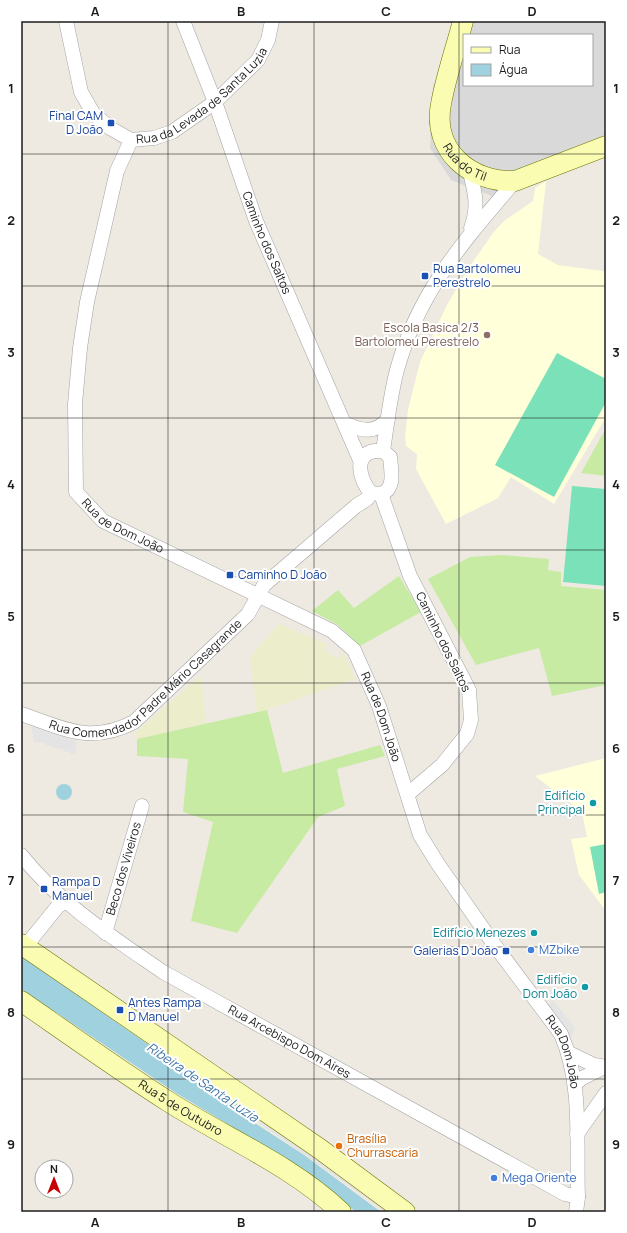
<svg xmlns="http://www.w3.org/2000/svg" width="627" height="1233" viewBox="0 0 627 1233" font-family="Manrope,sans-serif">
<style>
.residential{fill:#dad9d9;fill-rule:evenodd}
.education{fill:#ffffd9}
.farmland{fill:#eceecb}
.grass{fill:#c8eba4}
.pitch{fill:#7be1b8}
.parking{fill:#e4e4e4}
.water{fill:#9fd1de}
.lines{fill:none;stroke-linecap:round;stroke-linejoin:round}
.street-casing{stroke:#a3a3a3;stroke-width:15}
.secondary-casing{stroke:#6b7600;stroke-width:21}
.street{stroke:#fff;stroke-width:14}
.secondary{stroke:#f9fcb1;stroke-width:20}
.grid{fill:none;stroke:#1c1c1c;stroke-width:1;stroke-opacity:0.55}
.transit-dot{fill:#1a4fb4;stroke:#fff;stroke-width:1.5}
.education-dot{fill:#8d6e63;stroke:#fff;stroke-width:1.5}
.culture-dot{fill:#0f9aa8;stroke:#fff;stroke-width:1.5}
.shop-dot{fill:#3f7fe0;stroke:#fff;stroke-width:1.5}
.food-dot{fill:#e8710a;stroke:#fff;stroke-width:1.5}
.labels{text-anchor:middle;stroke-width:4;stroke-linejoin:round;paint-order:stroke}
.street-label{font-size:12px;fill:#1c1c1c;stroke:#fff}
.transit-label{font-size:12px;fill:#164399;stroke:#fff;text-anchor:start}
.education-label{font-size:12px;fill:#785e54;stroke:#fff;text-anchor:end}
.culture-label{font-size:12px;fill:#0d838f;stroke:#fff;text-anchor:end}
.shop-label{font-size:12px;fill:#366cbe;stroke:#fff;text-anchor:start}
.food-label{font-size:12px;fill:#c56008;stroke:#fff;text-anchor:start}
.water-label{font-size:13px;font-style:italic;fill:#4276a7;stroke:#fff}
.neatline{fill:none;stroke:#1c1c1c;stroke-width:1.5}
.grid-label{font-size:13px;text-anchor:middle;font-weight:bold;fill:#1c1c1c}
</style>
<rect width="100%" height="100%" fill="#eeeae1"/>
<path class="residential" d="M459,21H606V153L497,198L451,180L430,148L433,86ZM464,35H592V85H464Z"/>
<g class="education">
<path d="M546,181L538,254L558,265L603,271L606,273V417L554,504L511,477L498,498L446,524L416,469L417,454L406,446L405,436L408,410L420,362L447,305L468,269L493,233L504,221L533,201L535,188Z"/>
<path d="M606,758V911L579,875L571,839L587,837L582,812L535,776Z"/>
</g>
<g class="farmland">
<path d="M279,624L327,644L324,649L337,659L344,653L355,679L257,713L250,657Z"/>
<path d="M201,676L206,723L137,739L135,733Z"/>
</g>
<g class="grass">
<path d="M606,428V476L581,473Z"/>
<path d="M501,555L549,559L548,570L561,572V586L606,590V685L552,696L539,648L476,665L428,579L470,557Z"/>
<path d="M399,576L421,612L360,646L338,625L312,611L338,590L354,608Z"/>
<path d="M267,710L283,773L380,745L385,756L337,769L345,806L318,817L237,933L191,921L213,822L183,812L188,759L137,756V739Z"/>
</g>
<g class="pitch">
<path d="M557,353L606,379V402L554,497L495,465Z"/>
<path d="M572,486L606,489V586L563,582Z"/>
<path d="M606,844V892L599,894L590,847Z"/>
</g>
<g class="parking">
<path d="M31,725L76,741V753L70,754V751L64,752L63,749L53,748L52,745L46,746L45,743L34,742Z"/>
<path d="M552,999L575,1028L571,1038L548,1008Z"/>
<path d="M252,1112L393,1212H386L249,1116Z"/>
</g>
<g class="water">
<circle cx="64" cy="792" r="8"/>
<path d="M21,956L240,1108L247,1118L304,1155L381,1212H356L309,1173L176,1093L21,989Z"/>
</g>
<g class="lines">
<g class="street-casing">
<g id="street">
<path id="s1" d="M66,21L81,92L93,113L110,128L131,140L154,138L172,132L215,102L258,60L268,40L272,21"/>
<path id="s2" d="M183,21L215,102L256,221L360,460"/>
<path id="s3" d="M131,140L117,171L87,302L80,348L75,404L76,492L103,521L332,631L354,650L379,706L420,835L438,864L493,943L561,1034C583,1085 576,1143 578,1197L576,1212"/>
<path d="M470,172C475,193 479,207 471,228"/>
<path d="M346,424C362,431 375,434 388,419"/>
<path d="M375,451H383L390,457C391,470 396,489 381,494L371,493C360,480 352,454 375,451Z"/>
<path d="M383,451C387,425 390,396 397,370C418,292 464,241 515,181"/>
<path d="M381,494L410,576L469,690L471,720L467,734L442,765L408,794"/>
<path id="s4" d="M21,714C64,728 89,745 134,722L248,614L264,585L356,506L367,499L371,493"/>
<path id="s5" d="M21,855C60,904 112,937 163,972L565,1194L578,1197"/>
<path id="s6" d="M105,933L142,806"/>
<path d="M25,947L58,906L66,902"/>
<path d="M569,1053L594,1065L606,1067"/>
<path d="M575,1084L582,1078L605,1067"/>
<path d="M577,1134L606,1093"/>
</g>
</g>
<g class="secondary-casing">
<g id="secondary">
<path id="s7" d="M463,21C456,48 446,76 441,104C432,151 471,183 515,181L606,146"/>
<path d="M21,944L320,1149L405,1212"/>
<path id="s8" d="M21,1001C70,1035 119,1070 169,1102C226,1138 291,1165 341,1212"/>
</g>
</g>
<use href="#street" class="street"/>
<use href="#secondary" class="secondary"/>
</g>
<path class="grid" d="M168,21V1212M314,21V1212M459,21V1212M21,154H606M21,286H606M21,418H606M21,550H606M21,683H606M21,815H606M21,947H606M21,1079H606"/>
<g class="transit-dot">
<rect x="107" y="119" width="8" height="8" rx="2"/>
<rect x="421" y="272" width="8" height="8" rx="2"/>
<rect x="226" y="571" width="8" height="8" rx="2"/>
<rect x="40" y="885" width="8" height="8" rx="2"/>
<rect x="502" y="947" width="8" height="8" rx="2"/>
<rect x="116" y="1006" width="8" height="8" rx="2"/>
</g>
<circle class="education-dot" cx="487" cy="335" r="4"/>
<g class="culture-dot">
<circle cx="593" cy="803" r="4"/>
<circle cx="534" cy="933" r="4"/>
<circle cx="585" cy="987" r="4"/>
</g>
<g class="shop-dot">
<circle cx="531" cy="950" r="4"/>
<circle cx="494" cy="1178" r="4"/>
</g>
<circle class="food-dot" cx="339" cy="1146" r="4"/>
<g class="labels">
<g class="street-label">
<text dy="4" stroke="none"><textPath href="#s1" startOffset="230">Rua da Levada de Santa Luzia</textPath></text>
<text dy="4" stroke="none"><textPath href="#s7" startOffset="154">Rua do Til</textPath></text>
<text dy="4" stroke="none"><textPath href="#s2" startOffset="237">Caminho dos Saltos</textPath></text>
<text dy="4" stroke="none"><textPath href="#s3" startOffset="418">Rua de Dom João</textPath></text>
<text transform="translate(443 642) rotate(64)" y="4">Caminho dos Saltos</text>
<text dy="4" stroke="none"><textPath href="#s4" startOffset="147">Rua Comendador Padre Mário Casagrande</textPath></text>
<text dy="4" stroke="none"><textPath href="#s3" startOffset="754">Rua de Dom João</textPath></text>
<text dy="4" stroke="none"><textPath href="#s6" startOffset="67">Beco dos Viveiros</textPath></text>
<text dy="4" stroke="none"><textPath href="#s5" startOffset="329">Rua Arcebispo Dom Aires</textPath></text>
<text dy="4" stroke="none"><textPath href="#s3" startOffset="1140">Rua Dom João</textPath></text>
<text dy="4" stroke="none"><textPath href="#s8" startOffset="192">Rua 5 de Outubro</textPath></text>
</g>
<g class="transit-label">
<text x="103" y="120" text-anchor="end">Final CAM<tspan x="103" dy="14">D João</tspan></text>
<text x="433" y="273">Rua Bartolomeu<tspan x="433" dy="14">Perestrelo</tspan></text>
<text x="238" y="579">Caminho D João</text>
<text x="52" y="886">Rampa D<tspan x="52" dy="14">Manuel</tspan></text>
<text x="498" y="955" text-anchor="end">Galerias D João</text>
<text x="128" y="1007">Antes Rampa<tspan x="128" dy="14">D Manuel</tspan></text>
</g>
<g class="education-label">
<text x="479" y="332">Escola Basica 2/3<tspan x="479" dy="14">Bartolomeu Perestrelo</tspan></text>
</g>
<g class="culture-label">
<text x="585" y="800">Edifício<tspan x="585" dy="14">Principal</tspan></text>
<text x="526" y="937">Edifício Menezes</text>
<text x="577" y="984">Edifício<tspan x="577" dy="14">Dom João</tspan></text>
</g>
<g class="shop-label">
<text x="539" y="954">MZbike</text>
<text x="502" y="1182">Mega Oriente</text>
</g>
<g class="food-label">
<text x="347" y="1143">Brasília<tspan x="347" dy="14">Churrascaria</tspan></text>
</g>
<g class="water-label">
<text transform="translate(203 1082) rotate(34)" y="5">Ribeira de Santa Luzia</text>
</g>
</g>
<rect width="627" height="1233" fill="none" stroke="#ffffff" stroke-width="44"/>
<rect x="463" y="34" width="130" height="52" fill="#ffffff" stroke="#a4a4a4"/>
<rect x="471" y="47" width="20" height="6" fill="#f9fcb1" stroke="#a4a4a4"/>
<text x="499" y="54" font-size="12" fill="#1c1c1c">Rua</text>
<rect x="471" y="64" width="20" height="12" fill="#9fd1de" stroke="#a4a4a4"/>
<text x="499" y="74" font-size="12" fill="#1c1c1c">Água</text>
<g transform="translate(54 1179)"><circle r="19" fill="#ffffff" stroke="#a4a4a4"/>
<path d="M0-3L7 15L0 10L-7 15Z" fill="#c80003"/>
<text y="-6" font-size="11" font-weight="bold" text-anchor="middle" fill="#1c1c1c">N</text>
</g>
<rect x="22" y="22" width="583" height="1189" class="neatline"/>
<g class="grid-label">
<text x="95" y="16">A</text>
<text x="241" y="16">B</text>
<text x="386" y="16">C</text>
<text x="532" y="16">D</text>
<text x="11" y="93">1</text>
<text x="616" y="93">1</text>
<text x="11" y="225">2</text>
<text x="616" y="225">2</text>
<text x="11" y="357">3</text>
<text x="616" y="357">3</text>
<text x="11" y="489">4</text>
<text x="616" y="489">4</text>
<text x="11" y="621">5</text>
<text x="616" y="621">5</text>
<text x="11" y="753">6</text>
<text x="616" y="753">6</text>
<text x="11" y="885">7</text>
<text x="616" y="885">7</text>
<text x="11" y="1017">8</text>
<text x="616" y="1017">8</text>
<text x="11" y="1149">9</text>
<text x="616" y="1149">9</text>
<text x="95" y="1227">A</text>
<text x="241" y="1227">B</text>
<text x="386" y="1227">C</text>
<text x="532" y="1227">D</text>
</g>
</svg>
